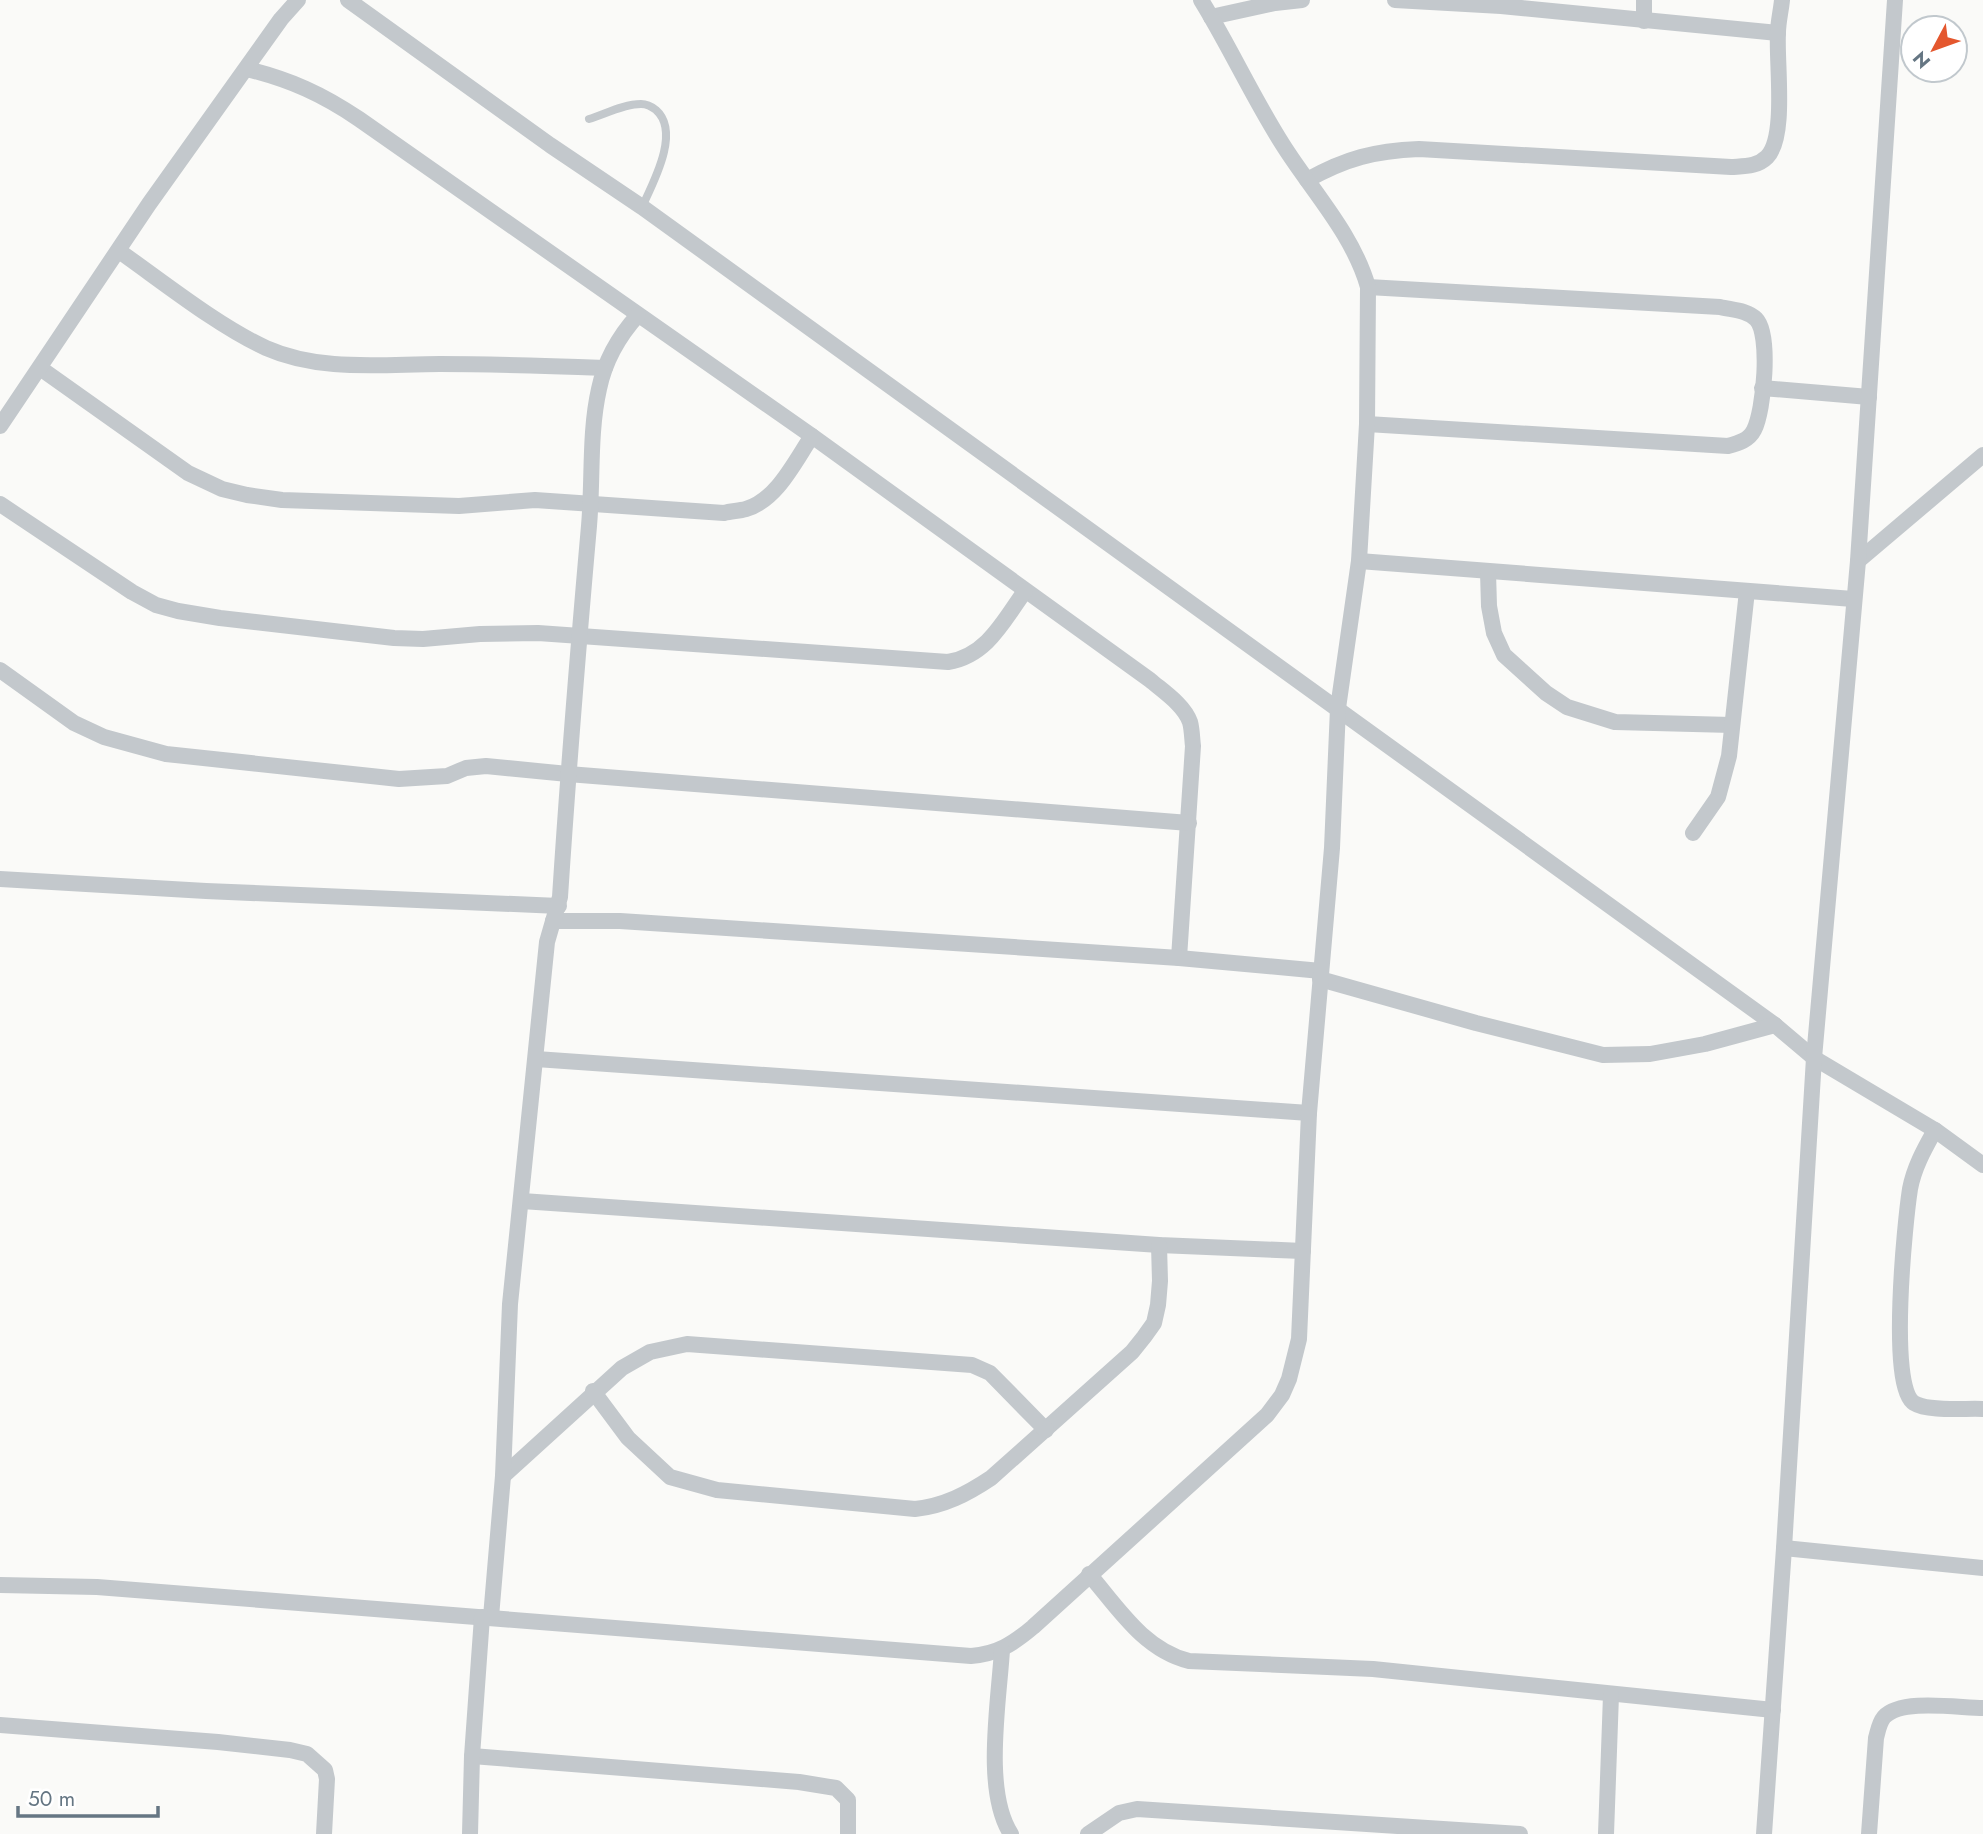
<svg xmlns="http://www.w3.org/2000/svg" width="1983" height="1834" viewBox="0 0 1983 1834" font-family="Jost,sans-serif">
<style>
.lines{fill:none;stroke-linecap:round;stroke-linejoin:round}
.service{stroke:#c3c8cc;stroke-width:8}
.minor{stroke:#c3c8cc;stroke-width:16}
</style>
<rect width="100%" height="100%" fill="#fafaf8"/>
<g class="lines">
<path class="service" d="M589,119C605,114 624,104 641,104C647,104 651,106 656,110C681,132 653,183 642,207"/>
<g class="minor">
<path d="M348,0L550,145L642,207L1775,1025L1814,1058L1935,1130L1983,1165"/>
<path d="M1395,0L1501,6L1778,33"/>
<path d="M1211,17L1275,3L1302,0"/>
<path d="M1644,21V0"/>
<path d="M247,69C291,80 322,94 359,119L812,436L1150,680C1164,692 1184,705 1190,722C1192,729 1192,738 1193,746L1179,958"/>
<path d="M1307,180C1347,158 1374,151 1419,149L1731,167C1744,166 1757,167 1767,157C1787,137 1776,61 1778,33C1778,22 1781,11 1782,0"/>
<path d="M119,251C163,282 218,326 266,348C320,372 382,364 440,364C495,364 550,366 605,368"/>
<path d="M40,368L188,473L222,489L247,495L282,500L459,506L535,500L724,513C731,511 739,511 746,509C777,500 795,461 812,436"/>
<path d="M1762,388L1869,397"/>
<path d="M1367,424L1728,446C1739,443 1749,440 1754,430C1764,411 1771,334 1756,319C1747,310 1732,310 1720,307L1368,287"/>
<path d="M0,426L149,204L281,19L298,0"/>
<path d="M0,504L132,592L156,605L178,611L220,618L394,638L423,639L480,634L538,633L948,662C987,656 1004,620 1025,591"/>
<path d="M1359,561L1853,599"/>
<path d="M1858,561L1983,455"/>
<path d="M1488,572L1489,606L1494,633L1504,655L1546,693L1567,707L1615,722L1732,725"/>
<path d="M0,670L74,723L104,737L166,754L399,779L447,776L466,768L486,766L568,774L1189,823"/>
<path d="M1693,833L1718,797L1729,756L1747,591"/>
<path d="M0,879L206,891L559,906"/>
<path d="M553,921H620L681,925L1179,958L1321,971"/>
<path d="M1320,979L1476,1023L1603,1055L1650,1054L1705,1044L1775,1025"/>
<path d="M536,1059L1309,1113"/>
<path d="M1935,1130C1925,1148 1914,1167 1910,1189C1905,1221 1888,1388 1914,1403C1928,1412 1966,1408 1983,1409"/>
<path d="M522,1201L1159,1245L1303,1251"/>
<path d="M593,1391L628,1438L670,1477L717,1490L915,1509C944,1506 967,1494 991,1478L1132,1352L1144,1337L1154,1323L1158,1305L1160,1281L1159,1245"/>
<path d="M503,1476L622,1368L650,1352L687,1344L972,1365L990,1373L1046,1430"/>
<path d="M1784,1548L1983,1568"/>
<path d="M1089,1574C1118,1608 1144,1650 1189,1661L1373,1669L1773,1710"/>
<path d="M0,1585L97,1587L971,1656C997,1654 1013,1644 1033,1627L1267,1415L1282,1395L1289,1379L1299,1339L1309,1113L1332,848L1338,708L1359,561L1367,424L1368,287C1353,234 1312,191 1283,145C1253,98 1230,47 1201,0"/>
<path d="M491,1617L503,1476L510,1304L547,942L560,897C568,774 578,650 589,526C593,481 589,433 599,389C605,360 619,336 638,315"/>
<path d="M1002,1650C999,1701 983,1791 1011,1834"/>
<path d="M0,1725L218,1742L290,1750L307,1754L325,1770L327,1779L324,1834"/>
<path d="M472,1756L799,1782L836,1788L848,1800V1834"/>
<path d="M470,1834L472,1756L482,1617"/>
<path d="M1088,1834L1119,1813L1137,1809L1520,1834"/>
<path d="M1606,1834L1611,1695"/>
<path d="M1764,1834L1784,1548L1814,1058L1858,561L1895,0"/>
<path d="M1869,1834L1876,1738C1878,1731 1879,1723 1884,1717C1901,1698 1959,1708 1983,1708"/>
</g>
</g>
<g transform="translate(1934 49) rotate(229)"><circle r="33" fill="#ffffff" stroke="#c1c8cd" stroke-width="2"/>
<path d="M0-5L12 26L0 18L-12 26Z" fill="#e4572e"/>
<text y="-10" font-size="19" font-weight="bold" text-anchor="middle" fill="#657683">N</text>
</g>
<path d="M18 1806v10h140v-10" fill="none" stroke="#657683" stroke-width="3.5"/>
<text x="28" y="1806" font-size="21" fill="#657683" stroke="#ffffff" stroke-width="5" paint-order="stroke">50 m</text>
</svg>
